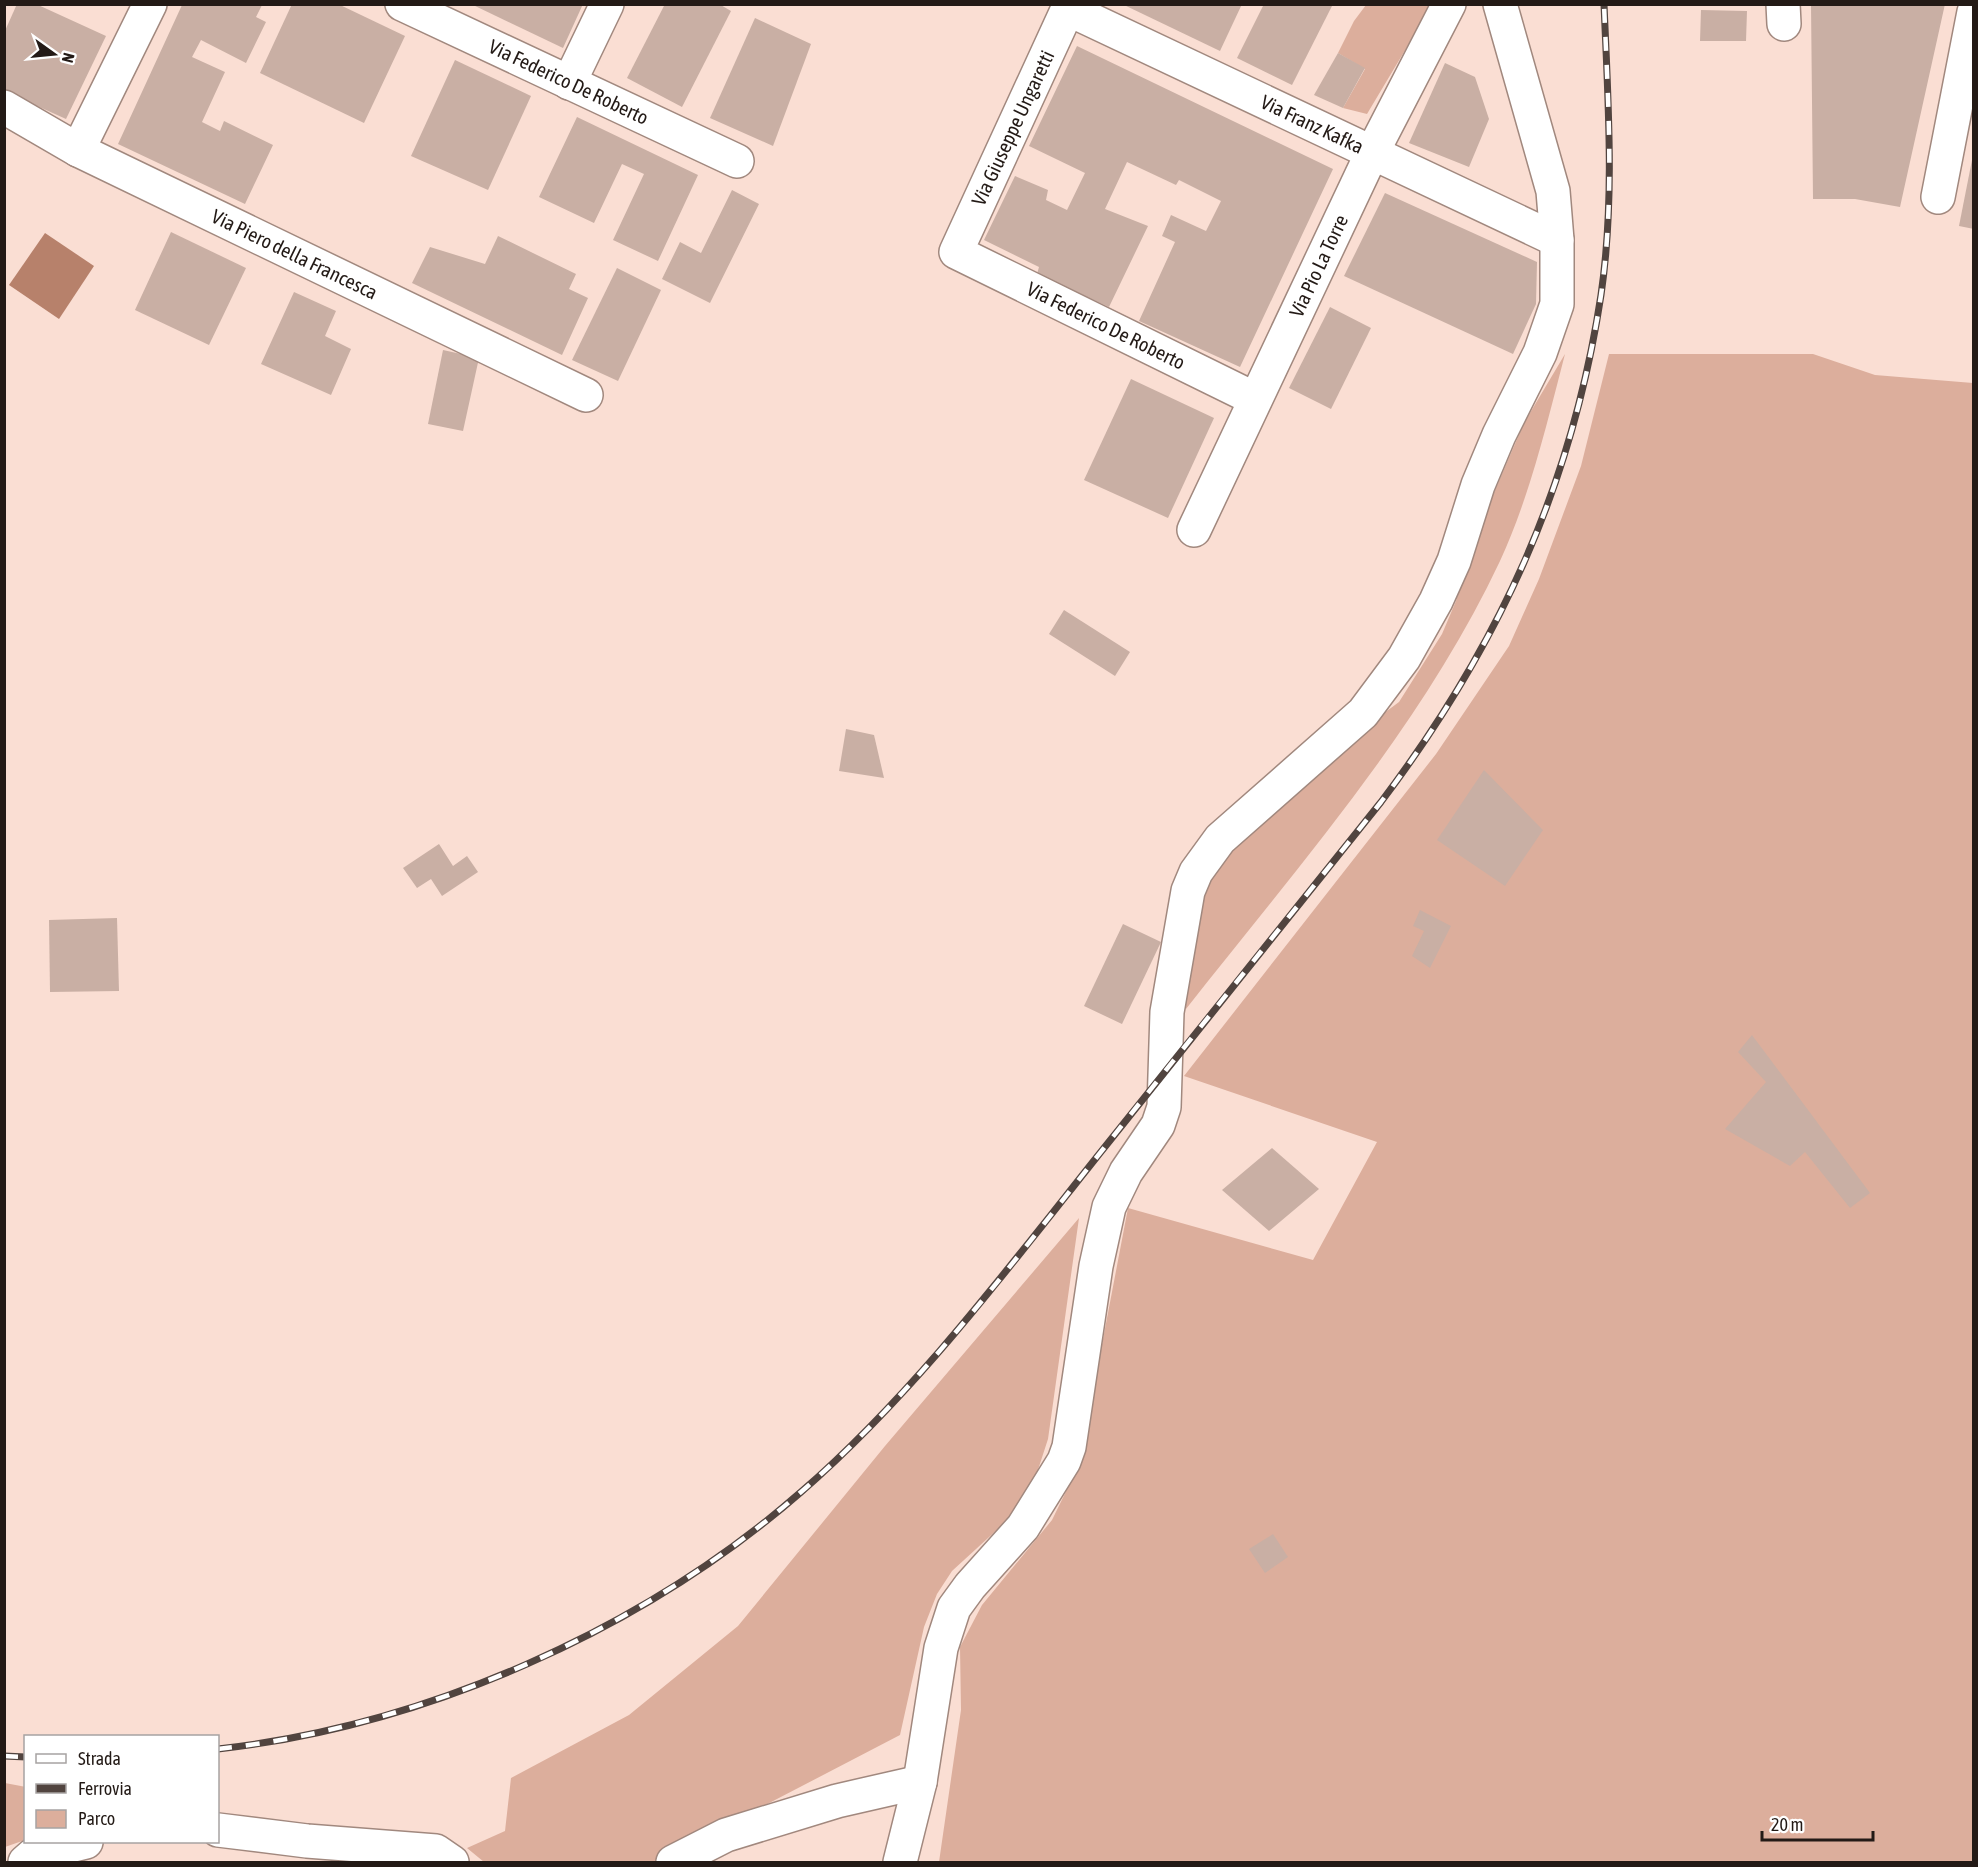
<svg xmlns="http://www.w3.org/2000/svg" width="1978" height="1867" viewBox="0 0 1978 1867" font-family="'Asap Condensed',sans-serif">
<style>
.green{fill:#dcae9c}
.water{fill:#b7816b}
.building{fill:#c9afa4}
.lines{fill:none;stroke-linecap:round;stroke-linejoin:round}
.minor-casing{stroke:#a1887e;stroke-width:36}
.minor{stroke:#fff;stroke-width:33}
.rail-casing{stroke:#51443f;stroke-width:7}
.rail{stroke:#fff;stroke-width:4.5;stroke-dasharray:14;stroke-linecap:butt}
.labels{text-anchor:middle;stroke-width:4.5;stroke-linejoin:round;paint-order:stroke}
.street-label{font-size:20px;fill:#231a16;stroke:#fff}
</style>
<rect width="100%" height="100%" fill="#faded3"/>
<g class="green">
<path d="M1366,5H1432L1367,114L1343,108L1365,69L1338,53L1354,21Z"/>
<path d="M1565,354C1547,423 1530,496 1500,561C1422,727 1298,866 1186,1009L1181,991L1187,940L1214,862L1372,722L1399,702L1442,634L1456,601L1477,532L1524,423Z"/>
<path d="M1609,354H1813L1875,375L1973,383V1862H939L961,1710L960,1647L982,1605L1052,1520L1079,1465L1128,1208L1313,1260L1377,1142L1184,1076L1436,754L1509,646L1539,579L1581,466Z"/>
<path d="M1079,1218L1048,1439L1035,1479L1011,1517L952,1571L937,1594L924,1627L900,1735L656,1862H484L467,1848L505,1831L511,1778L629,1715L738,1626L885,1446Z"/>
<path d="M5,1783L26,1787L25,1840L5,1847Z"/>
</g>
<path class="water" d="M45,233L94,266L59,319L9,285Z"/>
<g class="building">
<path d="M17,4H36L106,36L66,119L4,91V33Z"/>
<path d="M292,4H338L405,36L364,123L260,73Z"/>
<path d="M471,4H583L563,48Z"/>
<path d="M665,4H719L731,11L682,107L627,78Z"/>
<path d="M1122,4H1242L1220,51Z"/>
<path d="M1264,4H1333L1292,85L1237,58Z"/>
<path d="M1811,4H1945L1900,207L1855,199H1813Z"/>
<path d="M182,5H262L256,17L266,22L246,63L201,40L192,57L225,72L202,122L220,131L224,121L273,145L245,204L118,144Z"/>
<path d="M1701,10L1747,11L1746,41H1700Z"/>
<path d="M755,18L811,44L773,146L710,118Z"/>
<path d="M1077,46L1333,169L1240,367L1139,321L1175,242L1162,236L1171,215L1206,231L1221,201L1179,180L1176,185L1127,162L1105,209L1148,226L1109,307L1037,274L1039,267L984,240L1015,176L1048,190L1046,200L1067,210L1085,173L1029,146Z"/>
<path d="M1338,53L1365,68L1343,108L1314,95Z"/>
<path d="M455,60L531,96L488,190L411,156Z"/>
<path d="M1445,63L1475,77L1489,119L1469,167L1409,143Z"/>
<path d="M577,117L698,175L658,261L613,240L644,174L622,164L594,223L539,197Z"/>
<path d="M1972,160H1974V229L1959,226Z"/>
<path d="M732,190L759,204L710,303L662,279L680,242L701,253Z"/>
<path d="M1385,193L1537,262L1536,304L1513,354L1344,276Z"/>
<path d="M171,232L246,268L209,345L135,310Z"/>
<path d="M498,236L576,274L569,289L588,298L562,355L412,283L430,247L485,264Z"/>
<path d="M617,268L661,290L618,381L572,360Z"/>
<path d="M294,292L336,311L325,336L351,349L331,395L261,364Z"/>
<path d="M1330,307L1371,328L1331,409L1289,388Z"/>
<path d="M443,350L479,358L463,431L428,424Z"/>
<path d="M1131,379L1214,418L1168,518L1084,480Z"/>
<path d="M1064,610L1130,652L1115,676L1049,634Z"/>
<path d="M846,729L874,735L884,778L839,771Z"/>
<path d="M1484,770L1543,830L1505,886L1437,840Z"/>
<path d="M439,844L453,866L467,856L478,872L442,896L431,879L417,888L403,868Z"/>
<path d="M1420,910L1451,926L1430,968L1412,956L1424,931L1413,926Z"/>
<path d="M117,918L119,991L50,992L49,920Z"/>
<path d="M1123,924L1161,942L1122,1024L1084,1006Z"/>
<path d="M1752,1035L1870,1193L1850,1208L1805,1152L1790,1166L1725,1129L1766,1082L1738,1052Z"/>
<path d="M1272,1148L1319,1189L1269,1231L1222,1190Z"/>
<path d="M1273,1534L1288,1557L1265,1573L1249,1549Z"/>
</g>
<g class="lines">
<g class="minor-casing">
<g id="minor">
<path id="s1" d="M402,4L737,161"/>
<path id="s2" d="M1070,4L956,252L1255,399"/>
<path d="M1783,4L1784,24"/>
<path id="s3" d="M1068,9L1557,240"/>
<path d="M569,83L607,4"/>
<path id="s4" d="M4,107L78,150L586,395"/>
<path d="M78,150L150,4"/>
<path d="M1938,197L1974,12"/>
<path id="s5" d="M1194,530L1372,153L1449,4"/>
<path d="M218,1830L307,1841L436,1851L452,1862"/>
<path d="M25,1862L33,1855L86,1842"/>
<path d="M673,1862L726,1835L837,1801L920,1782"/>
<path d="M900,1862L920,1782L941,1648L954,1608L970,1586L1023,1527L1064,1461L1069,1447L1096,1266L1109,1207L1126,1172L1158,1125L1164,1107L1167,1012L1188,891L1196,872L1220,839L1363,713L1404,658L1436,601L1454,561L1478,485L1499,435L1540,353L1557,304V240L1553,191L1500,4"/>
</g>
</g>
<use href="#minor" class="minor"/>
<g class="rail-casing">
<g id="rail">
<path d="M218,1749C425,1726 643,1630 801,1492C916,1392 1009,1267 1104,1148C1196,1032 1289,917 1381,802C1498,647 1572,487 1601,295C1615,199 1608,101 1604,4"/>
<path d="M4,1756L26,1757"/>
</g>
</g>
<use href="#rail" class="rail"/>
</g>
<g class="labels">
<g class="street-label">
<text dy="7" stroke="none"><textPath href="#s1" startOffset="184">Via Federico De Roberto</textPath></text>
<text dy="7" stroke="none"><textPath href="#s3" startOffset="270">Via Franz Kafka</textPath></text>
<text transform="translate(1013 128) rotate(-65)" y="7">Via Giuseppe Ungaretti</text>
<text dy="7" stroke="none"><textPath href="#s4" startOffset="326">Via Piero della Francesca</textPath></text>
<text dy="7" stroke="none"><textPath href="#s5" startOffset="292">Via Pio La Torre</textPath></text>
<text dy="7" stroke="none"><textPath href="#s2" startOffset="440">Via Federico De Roberto</textPath></text>
</g>
</g>
<rect width="1978" height="1867" fill="none" stroke="#231a16" stroke-width="12"/>
<rect x="24" y="1735" width="195" height="108" fill="#ffffff" stroke="#a7a3a2" stroke-width="1.5"/>
<rect x="36" y="1754" width="30" height="9" fill="#ffffff" stroke="#a7a3a2" stroke-width="1.5"/>
<text x="78" y="1765" font-size="18" fill="#231a16">Strada</text>
<rect x="36" y="1784" width="30" height="9" fill="#51443f" stroke="#a7a3a2" stroke-width="1.5"/>
<text x="78" y="1795" font-size="18" fill="#231a16">Ferrovia</text>
<rect x="36" y="1810" width="30" height="18" fill="#dcae9c" stroke="#a7a3a2" stroke-width="1.5"/>
<text x="78" y="1825" font-size="18" fill="#231a16">Parco</text>
<g transform="translate(54 54) rotate(105)" stroke="#ffffff" stroke-width="4.5" paint-order="stroke">
<path d="M0-4.5L10 22L0 15L-10 22Z" fill="#231a16"/>
<text y="-9" font-size="16" font-weight="bold" text-anchor="middle" fill="#231a16">N</text>
</g>
<path d="M1762 1831v9h111v-9" fill="none" stroke="#231a16" stroke-width="3"/>
<text x="1771" y="1831" font-size="18" fill="#231a16" stroke="#ffffff" stroke-width="4.5" paint-order="stroke">20 m</text>
</svg>
